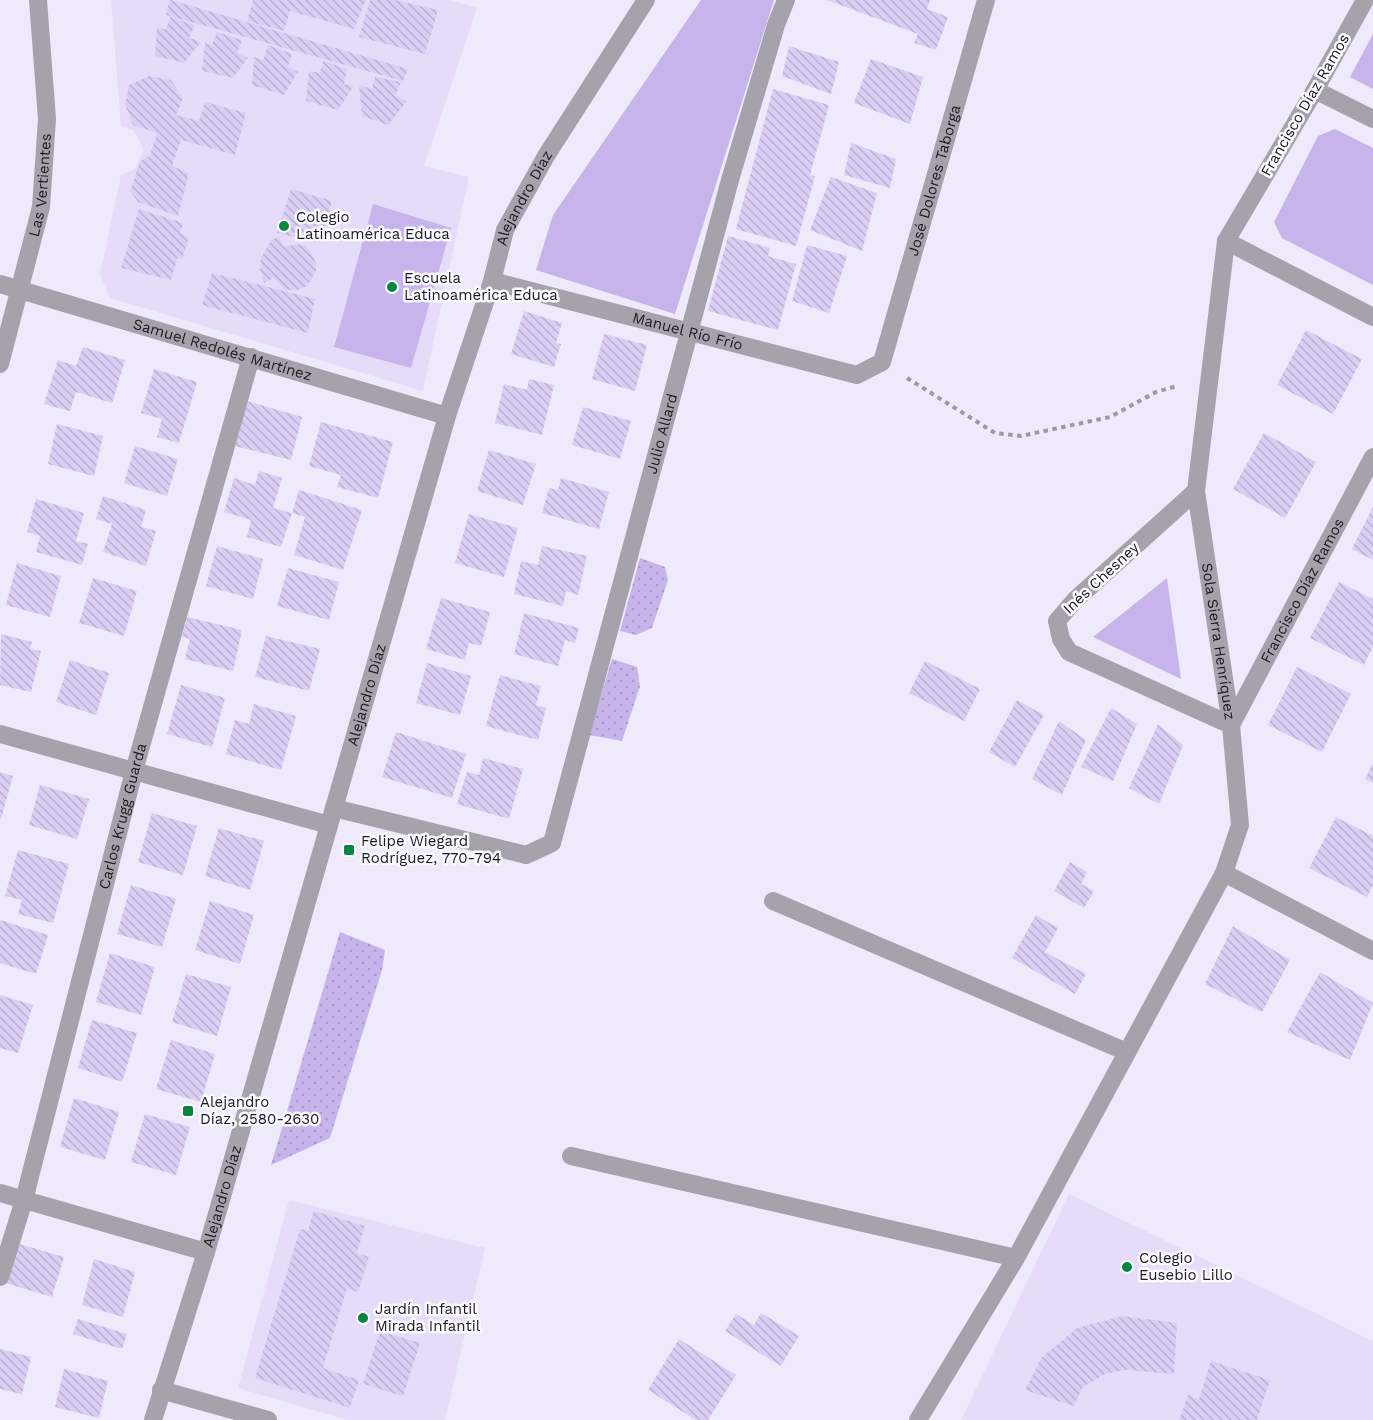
<svg xmlns="http://www.w3.org/2000/svg" width="1373" height="1420" viewBox="0 0 1373 1420" font-family="'Work Sans',sans-serif">
<style>
.built{fill:#e6dcfa}
.grass{fill:url(#grass-dots)}
.park{fill:#c7b4eb}
.building{fill:url(#building-back-hatch)}
.lines{fill:none;stroke-linecap:round;stroke-linejoin:round}
.path{stroke:#9d98a7;stroke-width:4;stroke-dasharray:4.5 4.5;stroke-linecap:butt}
.minor{stroke:#a5a2ac;stroke-width:18}
.poi-dot{fill:#0a853f;stroke:#faf9fe;stroke-width:2}
.labels{text-anchor:middle;stroke-width:5;stroke-linejoin:round;paint-order:stroke}
.street-label{font-size:15px;fill:#1b1921;stroke:#faf9fe}
.poi-label{font-size:15px;fill:#1b1921;stroke:#faf9fe;text-anchor:start}
</style>
<defs>
<pattern id="grass-dots" width="8" height="8" patternUnits="userSpaceOnUse" patternTransform="scale(1.5)"><rect width="8" height="8" fill="#c7b4eb"/><path d="M2 2h.1M6 6h.1" fill="none" stroke="#aa9ac9" stroke-width="1.8" stroke-linecap="round"/></pattern>
<pattern id="building-back-hatch" width="6" height="6" patternUnits="userSpaceOnUse" patternTransform="scale(1.5)"><rect width="6" height="6" fill="#dbcef5"/><path d="M-1 5l2 2M0 0l6 6M5-1l2 2" fill="none" stroke="#bbb0d2"/></pattern>
</defs>
<rect width="100%" height="100%" fill="#efe9fc"/>
<g class="built">
<path d="M111,0H451L477,8L424,166L469,177L423,391L110,298L100,275L121,175L135,169L143,149L134,131L121,126Z"/>
<path d="M1069,1194L1373,1341V1420H961Z"/>
<path d="M289,1200L485,1248L445,1420H348L238,1388Z"/>
</g>
<g class="grass">
<path d="M640,558L665,567L668,580L652,628L636,635L620,631Z"/>
<path d="M612,659L637,667L640,686L622,741L589,735Z"/>
<path d="M340,932L385,950L382,970L330,1138L271,1165Z"/>
</g>
<g class="park">
<path d="M701,0H774L675,314L536,270L553,215Z"/>
<path d="M1373,34V89L1350,77Z"/>
<path d="M1335,129L1373,148V285L1282,238L1274,222L1318,136Z"/>
<path d="M373,204L451,228L411,368L334,347Z"/>
<path d="M1167,578L1181,679L1093,637Z"/>
</g>
<g class="building">
<path d="M170,0H171L408,69L403,81L166,15Z"/>
<path d="M253,0H366L354,29L290,11L284,31L247,21Z"/>
<path d="M370,0H395L438,10L425,54L359,37Z"/>
<path d="M827,0H930L927,9L948,17L936,50L914,43L918,34Z"/>
<path d="M170,17L195,25L189,38L201,42L184,63L155,56L157,27L166,30Z"/>
<path d="M217,32L242,40L237,53L248,58L233,78L202,71L205,43L212,45Z"/>
<path d="M268,45L292,54L288,67L298,72L284,95L252,85L254,57L263,60Z"/>
<path d="M789,46L839,62L831,94L782,76Z"/>
<path d="M871,59L923,77L910,124L854,103Z"/>
<path d="M323,61L347,69L344,84L353,87L338,110L306,101L309,71L320,73Z"/>
<path d="M149,76L171,80L183,98L176,115L199,121L205,102L246,113L235,155L181,140L172,166L189,173L178,216L138,202L130,191L140,161L150,156L157,133L133,125L125,104L129,85Z"/>
<path d="M375,77L401,82L395,96L407,101L388,125L362,116L359,85L372,89Z"/>
<path d="M773,89L829,105L810,175L815,176L796,246L736,229Z"/>
<path d="M851,143L896,159L890,188L844,175Z"/>
<path d="M831,177L877,193L862,251L810,230Z"/>
<path d="M291,189L332,201L320,243L277,233Z"/>
<path d="M139,209L183,223L180,233L189,237L182,260L178,257L171,280L121,268Z"/>
<path d="M278,236L284,247L297,244L306,246L311,253L316,263V271L307,286L296,291L284,289L273,278L264,283L260,270L261,258L271,241Z"/>
<path d="M728,236L770,248L768,256L796,264L778,330L708,311Z"/>
<path d="M807,245L847,256L829,313L792,301Z"/>
<path d="M212,273L315,299L308,333L202,305Z"/>
<path d="M524,311L562,323L556,343L561,344L554,367L511,354Z"/>
<path d="M1306,330L1362,359L1333,414L1277,385Z"/>
<path d="M604,334L647,345L635,391L592,379Z"/>
<path d="M83,347L125,360L112,403L76,392L70,411L44,404L58,360L76,366Z"/>
<path d="M154,369L197,382L179,443L157,437L162,419L141,413Z"/>
<path d="M529,379L554,385L542,435L495,423L504,384L527,390Z"/>
<path d="M247,401L302,417L291,460L235,446Z"/>
<path d="M583,407L631,421L620,459L572,445Z"/>
<path d="M321,422L393,442L378,498L337,487L341,475L309,466Z"/>
<path d="M57,424L103,436L94,476L48,464Z"/>
<path d="M1264,433L1316,462L1285,518L1233,489Z"/>
<path d="M135,446L178,459L167,496L124,483Z"/>
<path d="M489,450L536,464L523,505L477,491Z"/>
<path d="M259,471L282,478L273,508L292,513L299,490L362,510L343,570L294,555L305,517L292,513L281,547L247,537L251,520L224,512L234,478L255,485Z"/>
<path d="M561,478L609,492L599,529L542,513L549,488L558,490Z"/>
<path d="M103,496L146,510L141,527L156,531L146,566L103,552L112,524L96,519Z"/>
<path d="M36,499L84,513L76,541L88,544L82,565L36,552L40,536L27,532Z"/>
<path d="M1373,507V560L1352,549Z"/>
<path d="M469,514L518,528L504,577L455,563Z"/>
<path d="M217,546L263,559L253,599L206,586Z"/>
<path d="M542,546L587,556L578,595L566,591L563,606L514,594L521,561L538,565Z"/>
<path d="M17,563L61,576L50,617L6,605Z"/>
<path d="M288,568L339,582L329,620L277,606Z"/>
<path d="M93,578L137,591L124,636L79,623Z"/>
<path d="M1339,582L1373,599V647L1364,665L1310,638Z"/>
<path d="M441,598L490,612L481,646L469,643L465,660L426,649Z"/>
<path d="M524,613L579,628L575,643L565,640L558,666L514,654Z"/>
<path d="M187,617L242,630L233,671L185,659L190,639L182,637Z"/>
<path d="M1,634L32,642L30,649L41,651L31,692L0,685Z"/>
<path d="M266,636L320,649L309,691L255,677Z"/>
<path d="M70,660L109,673L96,715L56,702Z"/>
<path d="M925,661L980,689L964,721L909,693Z"/>
<path d="M427,663L471,676L460,715L416,703Z"/>
<path d="M1297,667L1351,694L1322,752L1268,725Z"/>
<path d="M500,675L541,686L536,705L546,708L538,740L486,726Z"/>
<path d="M181,685L225,698L212,747L167,734Z"/>
<path d="M1017,700L1044,715L1015,767L989,752Z"/>
<path d="M254,704L296,716L281,770L226,754L235,720L249,724Z"/>
<path d="M1111,708L1137,724L1113,781L1081,767Z"/>
<path d="M1059,721L1086,740L1062,795L1032,779Z"/>
<path d="M1158,724L1183,745L1159,804L1129,788Z"/>
<path d="M396,732L466,754L452,798L382,777Z"/>
<path d="M483,758L523,769L509,819L457,804L467,772L479,775Z"/>
<path d="M1373,763V783L1365,779Z"/>
<path d="M0,772L13,776L1,819H0Z"/>
<path d="M40,785L89,799L77,839L29,825Z"/>
<path d="M152,813L197,826L183,875L138,862Z"/>
<path d="M1336,817L1373,836V885L1367,897L1309,868Z"/>
<path d="M219,828L264,841L250,890L205,876Z"/>
<path d="M18,850L69,864L53,923L18,914L22,900L5,896Z"/>
<path d="M1070,862L1087,872L1081,884L1094,891L1084,908L1054,891Z"/>
<path d="M131,885L176,899L162,947L117,934Z"/>
<path d="M210,901L254,915L240,964L195,950Z"/>
<path d="M1036,915L1058,928L1045,952L1086,974L1075,994L1012,958Z"/>
<path d="M0,920L48,935L36,974L0,963Z"/>
<path d="M1233,926L1290,960L1262,1012L1205,984Z"/>
<path d="M110,953L155,967L141,1015L96,1002Z"/>
<path d="M1320,972L1373,1003L1350,1060L1287,1032Z"/>
<path d="M186,974L231,987L217,1036L172,1022Z"/>
<path d="M0,995L33,1005L18,1053L0,1048Z"/>
<path d="M92,1020L137,1033L122,1082L78,1068Z"/>
<path d="M171,1040L215,1054L201,1102L156,1089Z"/>
<path d="M74,1098L119,1112L105,1160L60,1147Z"/>
<path d="M145,1114L190,1127L176,1175L131,1162Z"/>
<path d="M314,1211L365,1226L357,1253L369,1257L358,1292L347,1288L323,1368L359,1380L350,1408L255,1378L300,1229L308,1231Z"/>
<path d="M16,1243L64,1257L52,1297L5,1283Z"/>
<path d="M94,1259L135,1272L123,1317L82,1305Z"/>
<path d="M761,1313L799,1336L781,1366L725,1331L736,1314L754,1325Z"/>
<path d="M1122,1316L1177,1323L1174,1374L1126,1370L1105,1374L1083,1387L1074,1406L1025,1390L1042,1357L1077,1328Z"/>
<path d="M78,1319L127,1334L122,1349L73,1334Z"/>
<path d="M380,1331L420,1343L403,1396L363,1384Z"/>
<path d="M679,1339L736,1375L708,1420H696L648,1390Z"/>
<path d="M0,1349L31,1357L22,1394L0,1389Z"/>
<path d="M1211,1361L1270,1380L1257,1420H1179L1188,1395L1199,1399Z"/>
<path d="M64,1369L108,1381L99,1418L55,1407Z"/>
</g>
<g class="lines">
<path class="path" d="M907,378L995,433L1021,436L1110,417L1156,392L1177,386"/>
<g class="minor">
<path id="s1" d="M1365,0L1315,90L1226,241L1196,491L1231,725L1240,825L1224,873L1373,951"/>
<path d="M1315,90L1373,119"/>
<path d="M1226,241L1373,317"/>
<path id="s2" d="M492,281L857,375L882,362L986,0"/>
<path id="s3" d="M0,284L447,416"/>
<path id="s4" d="M0,364L41,207L47,119L38,0"/>
<path id="s5" d="M1196,491L1075,600L1057,621L1061,639L1069,652L1231,725L1373,457"/>
<path d="M0,734L329,825"/>
<path id="s6" d="M334,808L526,855L552,843L730,180L776,25L786,0"/>
<path d="M773,901L1127,1052"/>
<path d="M571,1156L1016,1258"/>
<path d="M0,1193L206,1252"/>
<path id="s7" d="M0,1277L24,1200L134,771L251,357"/>
<path d="M161,1390L268,1420"/>
<path id="s8" d="M153,1420L206,1252L447,416L492,281L505,230L546,156L646,0"/>
<path d="M918,1420L1016,1258L1224,873"/>
</g>
</g>
<g class="poi-dot">
<circle cx="284" cy="226" r="6"/>
<circle cx="392" cy="287" r="6"/>
<rect x="343" y="844" width="12" height="12" rx="3"/>
<rect x="182" y="1105" width="12" height="12" rx="3"/>
<circle cx="1127" cy="1267" r="6"/>
<circle cx="363" cy="1318" r="6"/>
</g>
<g class="labels">
<g class="street-label">
<text transform="translate(1305 105) rotate(-60)" y="5">Francisco Díaz Ramos</text>
<text dy="5" stroke="none"><textPath href="#s2" startOffset="594">José Dolores Taborga</textPath></text>
<text dy="5" stroke="none"><textPath href="#s4" startOffset="184">Las Vertientes</textPath></text>
<text dy="5" stroke="none"><textPath href="#s8" startOffset="1278">Alejandro Díaz</textPath></text>
<text dy="5" stroke="none"><textPath href="#s2" startOffset="202">Manuel Río Frío</textPath></text>
<text dy="5" stroke="none"><textPath href="#s3" startOffset="232">Samuel Redolés Martínez</textPath></text>
<text dy="5" stroke="none"><textPath href="#s6" startOffset="650">Julio Allard</textPath></text>
<text transform="translate(1101 578) rotate(-43)" y="5">Inés Chesney</text>
<text dy="5" stroke="none"><textPath href="#s5" startOffset="554">Francisco Díaz Ramos</textPath></text>
<text dy="5" stroke="none"><textPath href="#s1" startOffset="682">Sola Sierra Henríquez</textPath></text>
<text dy="5" stroke="none"><textPath href="#s8" startOffset="756">Alejandro Díaz</textPath></text>
<text dy="5" stroke="none"><textPath href="#s7" startOffset="477">Carlos Krugg Guarda</textPath></text>
<text dy="5" stroke="none"><textPath href="#s8" startOffset="234">Alejandro Díaz</textPath></text>
</g>
<g class="poi-label">
<text x="296" y="222">Colegio<tspan x="296" dy="17">Latinoamérica Educa</tspan></text>
<text x="404" y="283">Escuela<tspan x="404" dy="17">Latinoamérica Educa</tspan></text>
<text x="361" y="846">Felipe Wiegard<tspan x="361" dy="17">Rodríguez, 770-794</tspan></text>
<text x="200" y="1107">Alejandro<tspan x="200" dy="17">Díaz, 2580-2630</tspan></text>
<text x="1139" y="1263">Colegio<tspan x="1139" dy="17">Eusebio Lillo</tspan></text>
<text x="375" y="1314">Jardín Infantil<tspan x="375" dy="17">Mirada Infantil</tspan></text>
</g>
</g>
</svg>
